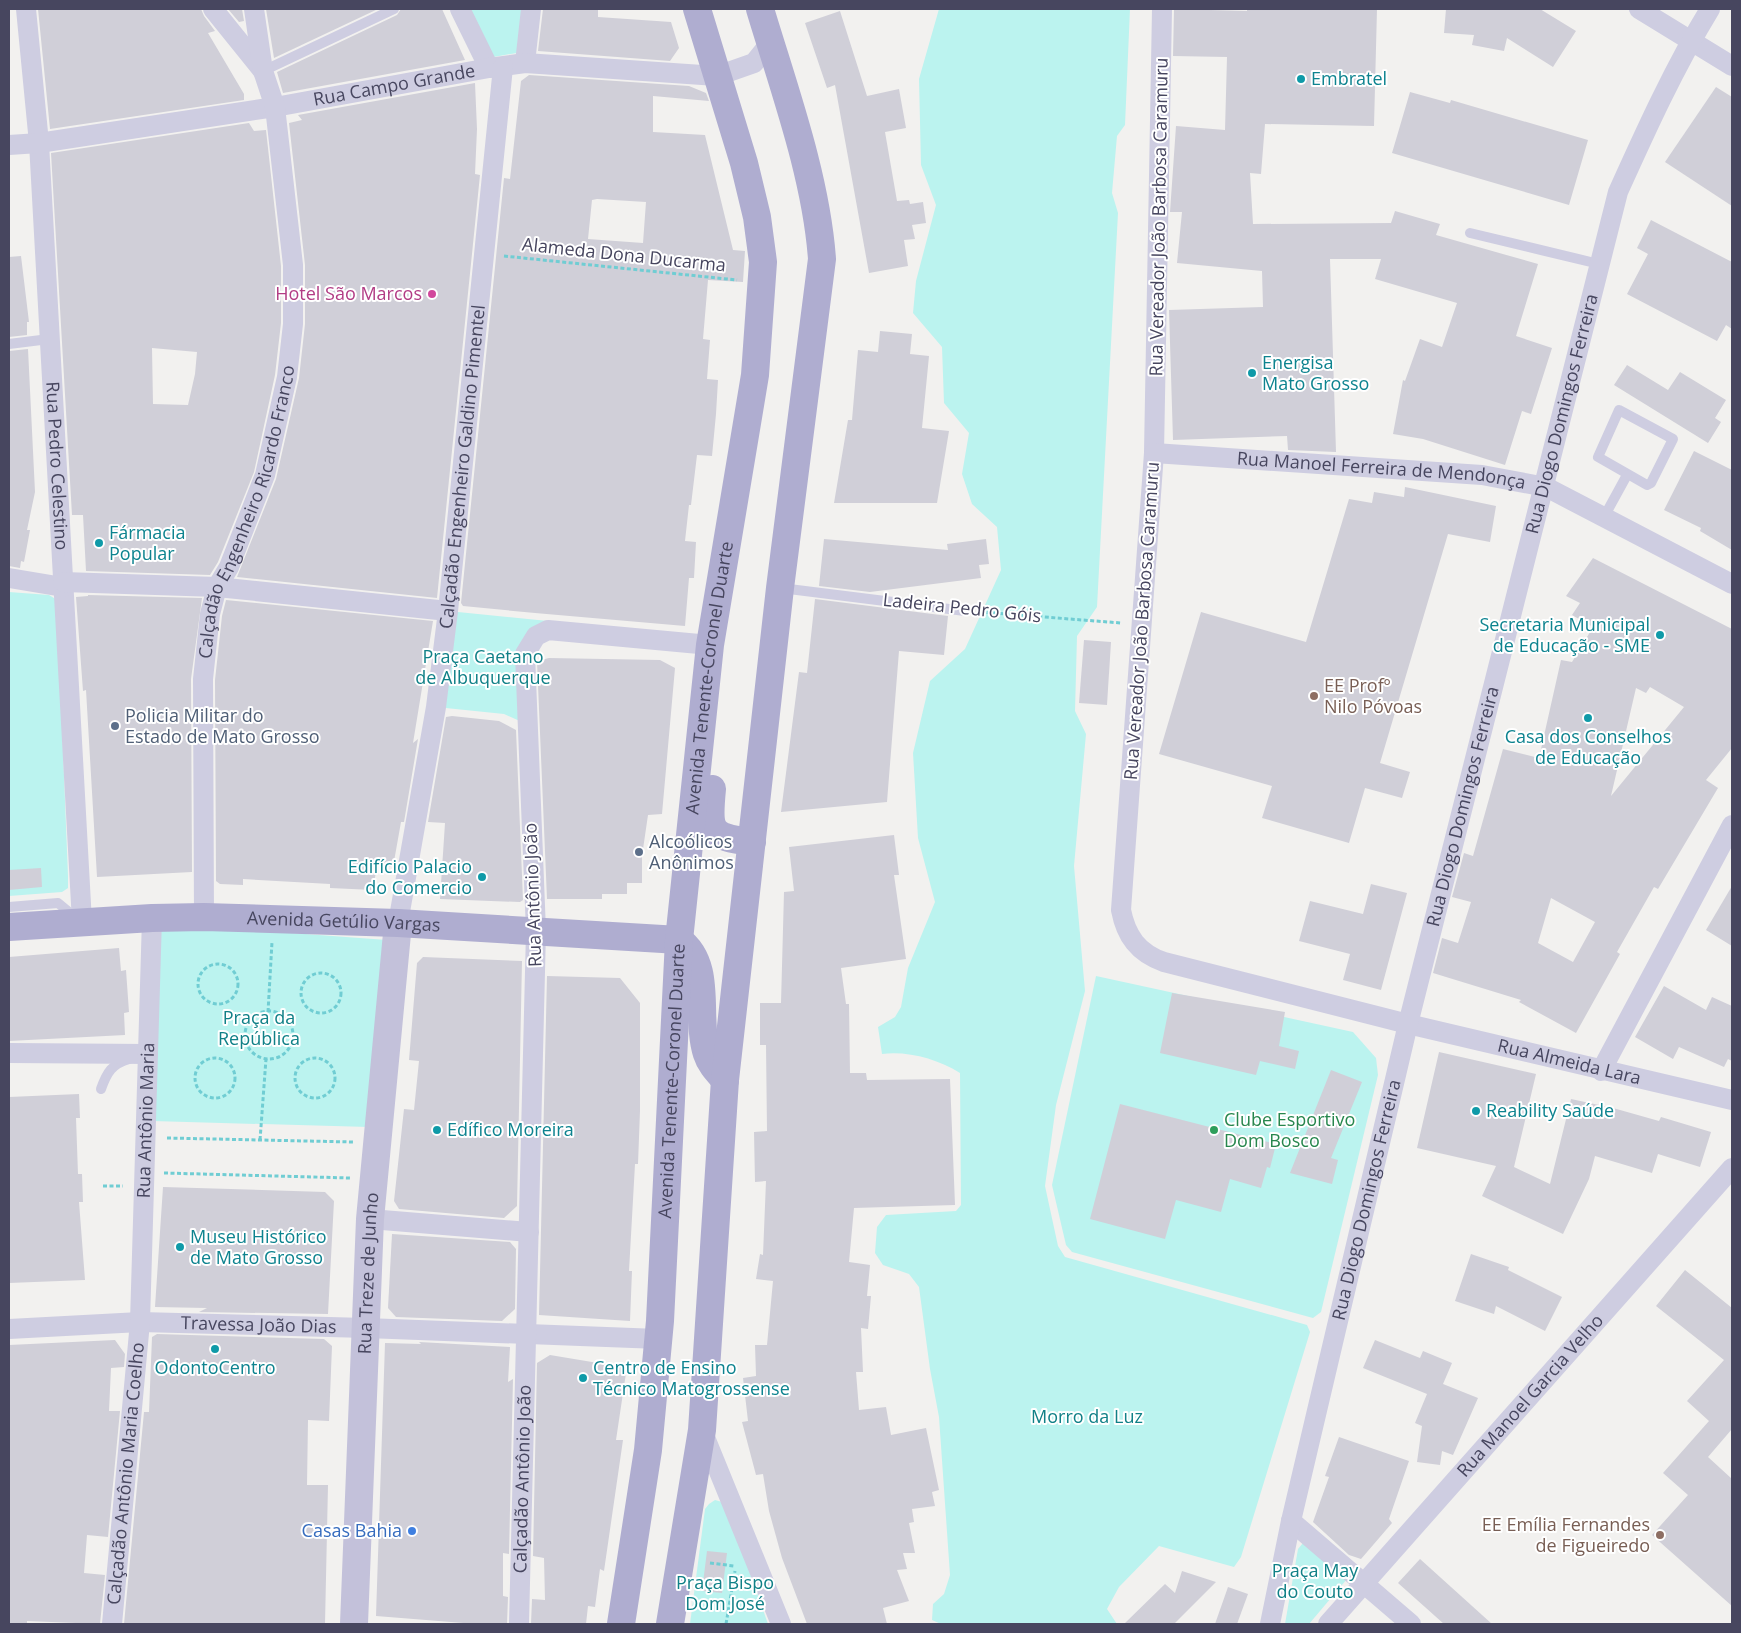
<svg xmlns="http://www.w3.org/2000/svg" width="1741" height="1633" viewBox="0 0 1741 1633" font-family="'Open Sans',sans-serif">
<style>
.green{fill:#bbf3ef}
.building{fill:#d0cfd8;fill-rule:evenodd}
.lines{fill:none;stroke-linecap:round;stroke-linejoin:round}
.path{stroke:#70cdd3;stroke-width:3;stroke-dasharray:4 2.5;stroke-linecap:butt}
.lane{stroke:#cecde1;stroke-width:10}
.street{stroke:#cecde1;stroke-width:20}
.secondary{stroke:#c3c1da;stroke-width:28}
.primary{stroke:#afadd0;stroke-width:28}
.culture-dot{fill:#0f9aa8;stroke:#fff;stroke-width:2}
.hotel-dot{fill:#d1479c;stroke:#fff;stroke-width:2}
.education-dot{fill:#8d6e63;stroke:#fff;stroke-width:2}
.service-dot{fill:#5c6f8a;stroke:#fff;stroke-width:2}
.leisure-dot{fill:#2e9e5b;stroke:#fff;stroke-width:2}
.shop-dot{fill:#3f7fe0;stroke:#fff;stroke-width:2}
.labels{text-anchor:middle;stroke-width:4;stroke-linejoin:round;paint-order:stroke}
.culture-label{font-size:18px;fill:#0d838f;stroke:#fff;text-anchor:start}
.street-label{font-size:18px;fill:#47465f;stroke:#fff}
.hotel-label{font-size:18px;fill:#b23c85;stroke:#fff;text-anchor:end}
.park-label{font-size:18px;fill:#108087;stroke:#fff}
.education-label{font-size:18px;fill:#785e54;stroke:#fff;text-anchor:start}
.service-label{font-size:18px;fill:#4e5e75;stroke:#fff;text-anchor:start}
.leisure-label{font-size:18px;fill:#27864d;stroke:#fff;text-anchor:start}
.shop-label{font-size:18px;fill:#366cbe;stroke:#fff;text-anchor:end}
</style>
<rect width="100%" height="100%" fill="#f2f1ef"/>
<g class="green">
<path d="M464,9H528L522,52L488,58Z"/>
<path d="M939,9H1130L1125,125L1117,136L1112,193L1118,213L1097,607L1077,636L1075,711L1086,734L1074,866L1085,991L1056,1105L1045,1186L1058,1246L1065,1257L1307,1325L1310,1332L1241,1557L1234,1567L1159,1546L1119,1587L1107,1609L1117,1624H941L932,1620L933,1604L944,1594L950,1575L939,1417L930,1369L919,1287L909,1274L883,1265L875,1253L877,1227L886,1215L956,1211L961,1205L960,1073C937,1059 909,1051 882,1054L878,1027L895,1017L901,1007L908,968L935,902L918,838L913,753L930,681L965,649L1001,570L997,527L972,504L962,474L969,433L944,403L942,347L913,313L916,281L936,205L921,165L919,79Z"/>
<path d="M9,592L49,595L57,600L68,876V888L62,892L9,896Z"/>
<path d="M448,611L548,621L536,636L522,722L504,714L436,707Z"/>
<path d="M158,923L387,940L369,1127L152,1121Z"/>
<path d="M1096,976L1353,1032L1376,1058L1378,1075L1321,1312L1313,1318L1072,1252L1066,1245L1052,1185Z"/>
<path d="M715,1500L722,1502L727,1508L768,1624H690L705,1509L709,1504Z"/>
<path d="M1303,1543L1347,1579L1309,1624H1285L1298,1549Z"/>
</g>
<g class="building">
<path d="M38,9H201L204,16L215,31L208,33L244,94V100L50,129Z"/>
<path d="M228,9H242L244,21L239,22Z"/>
<path d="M266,9H378L274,58Z"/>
<path d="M401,9H442L465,60L283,93L277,72L397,15Z"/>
<path d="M543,9H598V17L671,22L679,48L670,61L538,51Z"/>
<path d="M1174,9L1247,11V9H1377L1374,126L1265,124L1261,174L1250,173L1253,224L1391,223L1395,211L1440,224L1436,235L1538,264L1516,336L1552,348L1531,414L1522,411L1505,465L1423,439L1393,434L1403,380L1405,381L1420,339L1442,347L1457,303L1375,279L1381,259H1330L1336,452L1288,450L1287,436L1173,440L1169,310L1263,307L1262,271L1177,263L1182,212H1170L1176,126L1225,130L1227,57L1173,56Z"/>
<path d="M1446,9H1540L1576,31L1553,67L1507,38L1504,51L1472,45L1474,35L1444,33Z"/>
<path d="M840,11L867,96L899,89L906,128L885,132L897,201L909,200L910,204L923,202L926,223L912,225L915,239L904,240L908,266L869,273L835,85L827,88L805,23Z"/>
<path d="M529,75L689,86L706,93L709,101L653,96V132L705,135L733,250L745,251L743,282L708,280L703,339L710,340L707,379L718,380L716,414L712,456L697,455L691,505H689L685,541L696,542L694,578H689L685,626L535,613L463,606L461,603L504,178L510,179L521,81ZM597,199L646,202L643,243L588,239L592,200Z"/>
<path d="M475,83L477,129L475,174L480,175L437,598L237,577L276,479L299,378L305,324V265L289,123L302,120L298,115Z"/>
<path d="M1716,87L1732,97V206L1665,162Z"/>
<path d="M1410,92L1450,103L1451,100L1588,140L1569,205L1392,153Z"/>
<path d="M249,123L254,131L266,130L281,266V323L275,375L254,472L218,562L210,575L86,571L83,515H72L51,153ZM152,348L197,352L195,374L188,405L153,404Z"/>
<path d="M1651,220L1732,262V329L1726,325L1717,341L1627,294L1648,254L1637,248Z"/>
<path d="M21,256L29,322H27V335L9,337V257Z"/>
<path d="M880,331L912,334L910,354L929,356L922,428L949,431L937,503H834L848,420H852L858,350L878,352Z"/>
<path d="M28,349L35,492L27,530H30L24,562L21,561L20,568L9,566V351Z"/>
<path d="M1627,365L1668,390L1680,372L1726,400L1715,418L1721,422L1708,443L1614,385Z"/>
<path d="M1694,451L1732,470V550L1700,531L1701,528L1664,510Z"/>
<path d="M1405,487L1496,506L1490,542L1448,534L1380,763L1410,772L1402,798L1365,788L1349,843L1262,818L1272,786L1159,754L1201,612L1306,642L1349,499L1372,503L1374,492L1404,497Z"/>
<path d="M824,539L948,550L947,544L986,539L989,564L979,565L981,578L870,592L819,586Z"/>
<path d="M1593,558L1732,629V748L1706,780L1718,788L1658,889L1654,887L1617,952L1620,954L1576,1033L1519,1002L1521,1000L1433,973L1442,938L1458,943L1471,902L1452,897L1464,853L1473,856L1503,749L1539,758L1561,660L1572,662L1593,627L1572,615L1580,603L1566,596ZM1650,687L1684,707L1611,796L1636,688L1646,693ZM1551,898L1595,922L1573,962L1538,943Z"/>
<path d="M88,595L202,598L191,679L192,872L97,877L86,690L83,691L76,597L88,596Z"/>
<path d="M815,599L948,616L944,655L899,651L887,802L781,812L799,672L807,673Z"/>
<path d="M226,600L433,621L413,743L418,739L404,822H401L393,867L377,865L373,890L330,888V884L243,879V885L220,884L216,881L215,680L222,616Z"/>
<path d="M1084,640L1111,642L1107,705L1079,703Z"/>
<path d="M549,658L660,660L675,668L662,814L648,815L642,856V883H627V894H602V899H547L537,661Z"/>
<path d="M452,716L499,721L516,730L523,900L520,902L440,899L445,823L428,822L446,717Z"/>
<path d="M894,835L899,875H894L906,959L841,968L846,1004H849L850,1073H866L867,1080L950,1079L955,1205L854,1208L849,1262L870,1265L867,1296H871L868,1329L861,1328L863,1372H856L859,1410L886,1407L891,1435L926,1428L939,1490L932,1492L935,1506L912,1509L914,1522L909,1523L915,1553H903L907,1569L897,1570L909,1601L883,1608L887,1624H807L782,1558L769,1511L763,1474L756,1475L742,1422L748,1421L743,1378L756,1376L755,1345H767L773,1281L756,1279L760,1254L763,1255L766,1181L755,1182L754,1132L767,1131L766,1045H760V1003H781L784,892L794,891L789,847Z"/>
<path d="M41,868L42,887L9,890V870Z"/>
<path d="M1371,884L1407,893L1381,990L1343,980L1350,954L1299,941L1310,901L1363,914Z"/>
<path d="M1732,886V946L1706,930Z"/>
<path d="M119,948L121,971L126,970L129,1012L124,1013L125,1035L9,1041V957Z"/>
<path d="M423,957L522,961L517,1206L504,1218L399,1209L394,1201L404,1109L414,1110L419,1061L409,1060L417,963Z"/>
<path d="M547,976L620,978L640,1003V1111L638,1164H635L629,1271H632L630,1321L539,1315Z"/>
<path d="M1664,986L1706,1010L1712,997L1732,1006V1061L1728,1059L1724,1067L1679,1047L1673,1059L1635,1037Z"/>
<path d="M1172,993L1285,1012L1279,1046L1299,1051L1295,1069L1260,1061L1256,1075L1160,1053Z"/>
<path d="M1439,1052L1536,1074L1514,1167L1550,1184L1571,1099L1613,1108L1659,1121L1661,1117L1711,1132L1700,1167L1658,1154L1652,1173L1595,1156L1589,1179L1563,1234L1482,1196L1496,1166L1417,1148Z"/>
<path d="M1331,1070L1362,1082L1331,1158L1338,1160L1332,1184L1290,1173Z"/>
<path d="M79,1094L80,1118H76L78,1174H82L83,1202H79L85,1280L9,1283V1097Z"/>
<path d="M1120,1104L1276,1144L1270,1168L1267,1167L1261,1188L1230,1179L1221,1212L1176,1200L1165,1239L1090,1219Z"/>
<path d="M163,1187L325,1192L334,1201L328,1314L199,1312L207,1308L155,1307Z"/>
<path d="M392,1234L510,1242L516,1249L515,1309L502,1321L396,1317L388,1308Z"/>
<path d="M1471,1254L1509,1267L1508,1270L1562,1297L1545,1331L1496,1306L1494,1314L1455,1301Z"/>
<path d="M1685,1270L1732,1308V1429L1708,1457L1732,1479V1606L1652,1535L1688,1495L1663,1473L1709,1421L1687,1401L1724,1360L1656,1306Z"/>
<path d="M157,1334L324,1339L332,1346L329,1421L308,1420L307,1485H328L325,1624H124L144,1412H149L152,1337Z"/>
<path d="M115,1340L125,1354L124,1367L111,1368L109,1411H120L108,1537L87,1535L84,1573L105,1575L100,1624L27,1621V1624H9V1345Z"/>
<path d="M1375,1340L1420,1358L1423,1351L1452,1363L1443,1384L1478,1398L1453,1455L1442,1451L1440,1465L1417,1462L1422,1426L1415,1423L1427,1394L1363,1368Z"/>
<path d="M419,1342L510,1347L508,1382L513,1379L509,1554L503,1553V1596L508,1597L507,1624H476L376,1616L385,1343L421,1344Z"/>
<path d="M550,1355L622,1367L626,1373L616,1440H623L604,1571L600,1569L595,1607L588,1606L586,1624H531L532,1599L545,1600L544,1558L533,1556L537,1363Z"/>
<path d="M1339,1437L1409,1461L1389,1519L1392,1523L1361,1559L1349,1555L1313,1522L1329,1477L1325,1476Z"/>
<path d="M707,1551L727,1553L722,1593L702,1591Z"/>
<path d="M1420,1559L1492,1624H1444L1398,1583Z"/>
<path d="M1182,1571L1216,1582L1174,1624H1124L1165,1584L1175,1593Z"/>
<path d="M1228,1587L1248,1594L1237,1624H1215Z"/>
</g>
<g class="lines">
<g class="path">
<path d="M504,256L737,280"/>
<path d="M980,612L1121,623"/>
<circle cx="218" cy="984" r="20"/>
<circle cx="321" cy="993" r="20"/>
<circle cx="269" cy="1035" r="24"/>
<path d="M268,1012L272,942"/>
<circle cx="215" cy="1078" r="20"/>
<circle cx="315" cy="1078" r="20"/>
<path d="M167,1138L353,1142"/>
<path d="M260,1140L266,1059"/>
<path d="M164,1173L350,1178"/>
<path d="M103,1186H123"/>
<path d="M710,1563L734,1566"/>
<path d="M726,1624L735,1571"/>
</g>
<g class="lane">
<path d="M263,71L394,9"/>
<path d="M1470,233L1599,264"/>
<path d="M9,344L49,339"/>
<path d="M1619,410L1673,439L1651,483L1647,485L1598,457Z"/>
<path d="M1604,517L1627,475"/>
<path d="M781,588L965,611"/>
<path d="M9,907L58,903L75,917"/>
<path d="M101,1089C107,1072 112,1064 129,1059"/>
</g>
<g class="street">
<path id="s1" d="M26,9L39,143L82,922"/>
<path d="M213,9L263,71"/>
<path d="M460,9L489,68"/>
<path id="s2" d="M1162,9L1154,453L1121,910C1126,936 1138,953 1164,962L1408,1024L1732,1100"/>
<path d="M1639,9L1732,66"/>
<path d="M525,63L531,9"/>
<path id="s3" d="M9,145L39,143L275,107L489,68L525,63L717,76L754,63L770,43"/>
<path id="s4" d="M1154,453L1482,475L1546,487L1732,584"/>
<path d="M9,578L63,587"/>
<path d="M63,582L217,587L448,611"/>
<path id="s5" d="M204,917L203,679L210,614L217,587L229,567L265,475L287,377L293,324V265L275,107L263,71L254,9"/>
<path id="s6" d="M398,923L436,707L448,611L503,67"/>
<path d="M9,1053L148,1054"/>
<path d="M1601,1071L1732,825"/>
<path d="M370,1219L529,1232"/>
<path id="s7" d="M9,1329L140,1322L366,1328L659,1339"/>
<path d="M702,1430L781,1624"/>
<path d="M1291,1521L1411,1624"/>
<path id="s8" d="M112,1624L140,1322L152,918"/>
<path id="s9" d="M519,1624L536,931L525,654L536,636L548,630L710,645"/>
<path id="s10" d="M1270,1624L1291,1521L1408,1024L1618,192C1646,130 1674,68 1710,9"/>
<path id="s11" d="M1328,1624L1732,1168"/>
</g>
<path class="secondary" id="s12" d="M354,1624L370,1219L398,923"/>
<g class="primary">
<path d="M712,789C708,830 708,837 752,842"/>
<path id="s13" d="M9,927L152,918L204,917L398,923L679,940C714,966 695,1018 707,1054C710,1064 718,1072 725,1080"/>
<path id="s14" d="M621,1624L648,1450L660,1321L679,940L710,645L755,375L763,262L757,217L744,163L697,9"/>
<path d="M670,1624L702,1430L725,1080L780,588L822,259C816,176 784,89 760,9"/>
</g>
</g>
<g class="culture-dot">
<circle cx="1301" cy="79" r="5"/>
<circle cx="1252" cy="373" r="5"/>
<circle cx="99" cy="543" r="5"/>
<circle cx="1660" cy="635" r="5"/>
<circle cx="1588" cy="718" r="5"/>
<circle cx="482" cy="877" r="5"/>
<circle cx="1476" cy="1111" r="5"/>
<circle cx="437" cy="1130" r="5"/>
<circle cx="180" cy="1247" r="5"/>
<circle cx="215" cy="1349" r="5"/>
<circle cx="583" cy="1378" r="5"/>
</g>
<circle class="hotel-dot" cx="432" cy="294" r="5"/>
<g class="education-dot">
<circle cx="1314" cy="696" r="5"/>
<circle cx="1660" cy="1535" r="5"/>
</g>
<g class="service-dot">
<circle cx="115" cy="726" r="5"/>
<circle cx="639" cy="852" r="5"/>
</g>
<circle class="leisure-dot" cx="1214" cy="1130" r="5"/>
<circle class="shop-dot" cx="412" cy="1531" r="5"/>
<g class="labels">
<g class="culture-label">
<text x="1311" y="85">Embratel</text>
<text x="1262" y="369">Energisa<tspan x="1262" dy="21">Mato Grosso</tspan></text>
<text x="109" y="539">Fármacia<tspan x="109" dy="21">Popular</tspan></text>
<text x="1650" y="631" text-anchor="end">Secretaria Municipal<tspan x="1650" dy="21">de Educação - SME</tspan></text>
<text x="1588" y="743" text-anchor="middle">Casa dos Conselhos<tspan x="1588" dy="21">de Educação</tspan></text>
<text x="472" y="873" text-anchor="end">Edifício Palacio<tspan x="472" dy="21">do Comercio</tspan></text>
<text x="1486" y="1117">Reability Saúde</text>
<text x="447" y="1136">Edífico Moreira</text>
<text x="190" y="1243">Museu Histórico<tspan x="190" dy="21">de Mato Grosso</tspan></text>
<text x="215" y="1374" text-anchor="middle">OdontoCentro</text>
<text x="593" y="1374">Centro de Ensino<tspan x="593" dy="21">Técnico Matogrossense</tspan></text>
</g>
<g class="street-label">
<text dy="6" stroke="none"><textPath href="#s3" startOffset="390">Rua Campo Grande</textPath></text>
<text transform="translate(1159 217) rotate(-89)" y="6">Rua Vereador João Barbosa Caramuru</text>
<text transform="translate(624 255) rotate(6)" y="6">Alameda Dona Ducarma</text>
<text dy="6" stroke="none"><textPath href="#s10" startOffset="1245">Rua Diogo Domingos Ferreira</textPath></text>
<text dy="6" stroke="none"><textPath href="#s1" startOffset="458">Rua Pedro Celestino</textPath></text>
<text dy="6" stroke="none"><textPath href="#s6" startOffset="461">Calçadão Engenheiro Galdino Pimentel</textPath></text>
<text dy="6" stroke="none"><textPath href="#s4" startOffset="228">Rua Manoel Ferreira de Mendonça</textPath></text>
<text dy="6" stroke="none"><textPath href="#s5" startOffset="412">Calçadão Engenheiro Ricardo Franco</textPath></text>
<text transform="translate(962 608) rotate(6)" y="6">Ladeira Pedro Góis</text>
<text transform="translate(1142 621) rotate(-86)" y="6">Rua Vereador João Barbosa Caramuru</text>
<text dy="6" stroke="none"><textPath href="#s14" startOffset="951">Avenida Tenente-Coronel Duarte</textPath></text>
<text dy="6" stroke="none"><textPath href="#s10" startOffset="840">Rua Diogo Domingos Ferreira</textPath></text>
<text transform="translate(533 895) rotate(-92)" y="6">Rua Antônio João</text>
<text dy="6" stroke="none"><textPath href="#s13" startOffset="335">Avenida Getúlio Vargas</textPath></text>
<text dy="6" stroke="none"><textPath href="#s2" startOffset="1391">Rua Almeida Lara</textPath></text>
<text dy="6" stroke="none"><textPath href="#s14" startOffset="546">Avenida Tenente-Coronel Duarte</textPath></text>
<text dy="6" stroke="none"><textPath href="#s8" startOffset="505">Rua Antônio Maria</textPath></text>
<text dy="6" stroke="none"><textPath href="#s10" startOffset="435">Rua Diogo Domingos Ferreira</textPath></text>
<text dy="6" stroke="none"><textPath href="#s12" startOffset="351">Rua Treze de Junho</textPath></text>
<text dy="6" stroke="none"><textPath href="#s7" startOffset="250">Travessa João Dias</textPath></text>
<text dy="6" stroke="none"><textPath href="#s11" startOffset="305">Rua Manoel Garcia Velho</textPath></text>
<text dy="6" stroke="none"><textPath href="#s8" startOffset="151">Calçadão Antônio Maria Coelho</textPath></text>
<text dy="6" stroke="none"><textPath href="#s9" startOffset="145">Calçadão Antônio João</textPath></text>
</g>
<g class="hotel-label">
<text x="422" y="300">Hotel São Marcos</text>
</g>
<g class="park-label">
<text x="483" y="663">Praça Caetano<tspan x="483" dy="21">de Albuquerque</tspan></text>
<text x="259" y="1024">Praça da<tspan x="259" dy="21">República</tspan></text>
<text x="1087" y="1423">Morro da Luz</text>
<text x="1315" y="1577">Praça May<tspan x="1315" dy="21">do Couto</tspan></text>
<text x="725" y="1589">Praça Bispo<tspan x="725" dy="21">Dom José</tspan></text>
</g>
<g class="education-label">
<text x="1324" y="692">EE Profº<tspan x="1324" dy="21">Nilo Póvoas</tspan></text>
<text x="1650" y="1531" text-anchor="end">EE Emília Fernandes<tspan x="1650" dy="21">de Figueiredo</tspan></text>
</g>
<g class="service-label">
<text x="125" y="722">Policia Militar do<tspan x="125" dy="21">Estado de Mato Grosso</tspan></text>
<text x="649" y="848">Alcoólicos<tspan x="649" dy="21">Anônimos</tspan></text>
</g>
<g class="leisure-label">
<text x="1224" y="1126">Clube Esportivo<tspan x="1224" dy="21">Dom Bosco</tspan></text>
</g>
<g class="shop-label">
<text x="402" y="1537">Casas Bahia</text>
</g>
</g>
<rect width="1741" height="1633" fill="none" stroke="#47465f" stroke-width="20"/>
</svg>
